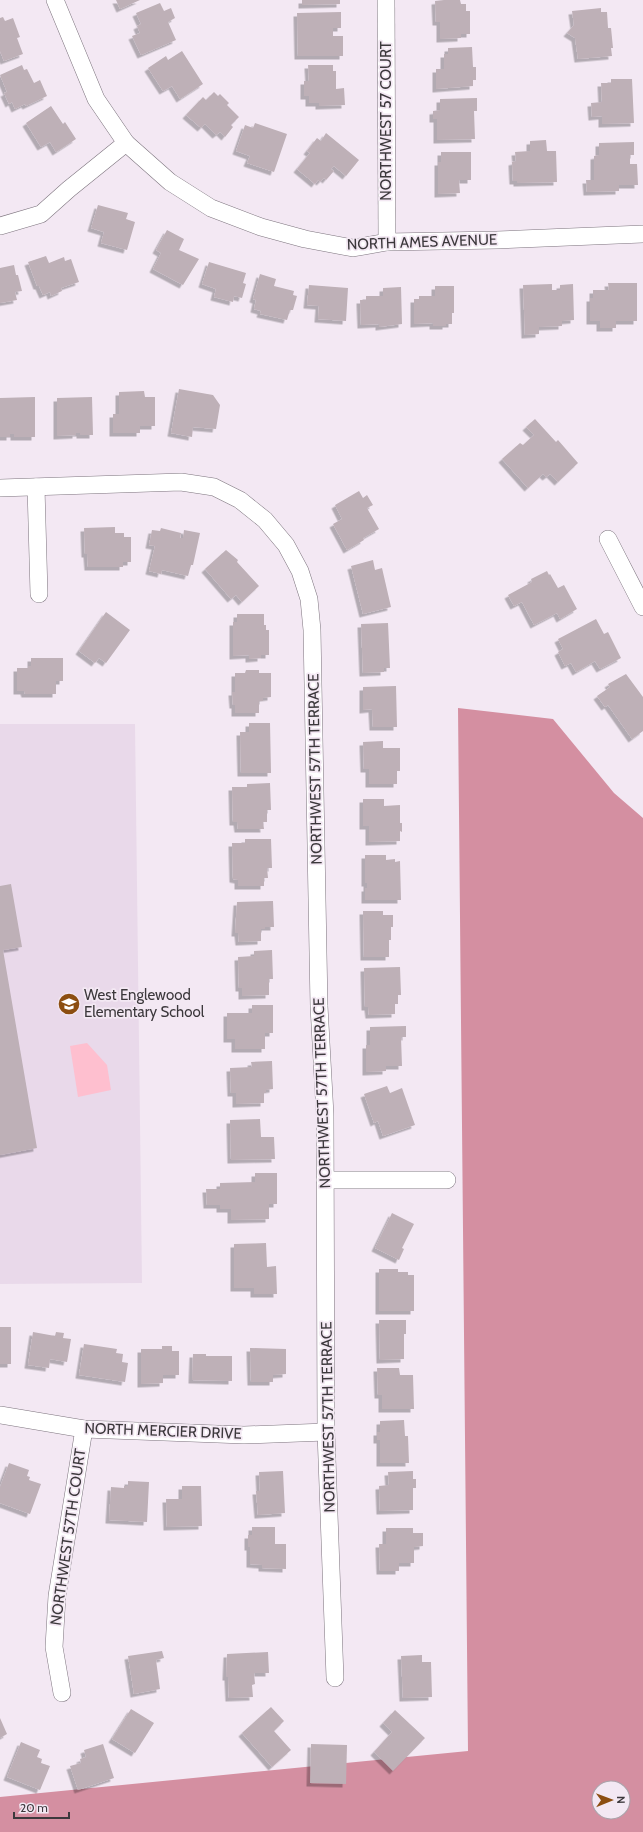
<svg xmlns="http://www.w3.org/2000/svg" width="643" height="1832" viewBox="0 0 643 1832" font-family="Cabin,sans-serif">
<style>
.built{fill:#e9d9ea}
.green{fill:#febfcf}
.forest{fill:#d48fa1;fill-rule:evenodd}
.building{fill:#beb0b7;filter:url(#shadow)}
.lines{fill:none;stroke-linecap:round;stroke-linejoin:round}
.street-casing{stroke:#7d747e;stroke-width:18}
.street{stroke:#fff;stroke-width:17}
.labels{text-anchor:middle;stroke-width:3.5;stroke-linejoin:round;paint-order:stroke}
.street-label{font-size:15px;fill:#3c383c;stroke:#f3e8f3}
.poi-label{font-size:15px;fill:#3c383c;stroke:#f3e8f3;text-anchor:start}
</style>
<defs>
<filter id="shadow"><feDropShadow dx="-3.5" dy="3.5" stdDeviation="0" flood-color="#0004"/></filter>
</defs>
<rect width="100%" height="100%" fill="#f3e8f3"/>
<path class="built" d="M0,724H135L142,1283L0,1284Z"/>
<path class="green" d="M87,1043L107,1065L111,1090L78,1097L70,1046Z"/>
<path class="forest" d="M458,708L553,719L614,793L643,818V1832H0V1797L468,1751ZM599,1788H623V1812H599Z"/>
<g class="building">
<path d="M116,0H140L120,9Z"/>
<path d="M302,0H340V4L302,5Z"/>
<path d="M444,0H460L461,4H466V11H470V34H461V38L440,39V22H436L435,1Z"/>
<path d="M160,3L164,11L171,8L175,18L168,22L176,40L141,55L132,36L140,33L137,26L141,24L136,13Z"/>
<path d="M601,8V12H607L608,28H611L613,48H611L612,56L578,59L575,38L567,33L574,25L572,11Z"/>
<path d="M341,12V28H333V36H343V56H298L297,13Z"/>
<path d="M3,17L5,21L13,18L20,37L17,38L23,54L4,61L0,51V18Z"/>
<path d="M472,47L473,67H476V80H473V86L436,89V69H444V54H448V48Z"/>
<path d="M182,51L203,84L180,99L172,86L163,91L148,68L166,56L168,60Z"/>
<path d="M22,65L24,70L27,69L34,83L40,80L47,96L26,106L25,104L15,109L12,102L9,104L4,93L7,92L0,75Z"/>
<path d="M308,65H333V71H336V89L344,88L345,105L319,106V103H309V96H304V81H309Z"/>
<path d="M611,79H632L634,123L602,124V116L592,117L591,103L602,102L601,83H611Z"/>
<path d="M214,92L218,96L220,94L229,103L227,105L239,117L231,125L233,127L225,137L220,132L216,135L205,124L201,128L186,115L203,97L206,100Z"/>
<path d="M477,98V111H474L475,139L437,140V119H433V111L440,110V99Z"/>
<path d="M51,106L63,124L65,122L76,139L56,152L50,142L41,147L26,123Z"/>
<path d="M255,123L287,134L274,172L247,163L250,156L236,151L245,125L253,128Z"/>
<path d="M326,133L359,160L346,176L334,166L331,169L334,171L326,180L324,178L320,182L318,180L315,184L297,169L310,153L307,151L317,138L321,141Z"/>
<path d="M546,140L547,151H556L557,182L517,183V181H513L512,162L516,161L515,152L530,151V141Z"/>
<path d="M634,142V155H630V164H637L638,185H619V191L587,192L586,180H594V156L599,155V143Z"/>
<path d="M441,152H471V180H459L460,193L438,194V162H441Z"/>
<path d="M98,205L128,213L126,219L135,222L127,250L101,243L104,232L91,228Z"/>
<path d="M167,230L184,239L179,250L199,259L183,285L153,269L161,253L156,250Z"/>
<path d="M46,256L49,263L64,257L65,261L71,259L79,282L61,288L62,291L51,296L50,292L43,295L39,286H37L28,262Z"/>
<path d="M209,262L246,273L243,283L246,284L242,298L234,296L233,302L214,297L216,289L202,284Z"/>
<path d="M14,265L16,275H18L22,291L15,292L17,300L0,303V268Z"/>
<path d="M260,274L276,279L274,286L294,291L293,295L297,296L293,310H290L287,320L260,314L261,311L254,309L256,300L253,299Z"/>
<path d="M608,283H637V321H616V328H600V321H590V298H593V290H609Z"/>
<path d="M552,284V290H560V285L573,284L574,320L562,321V326L539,327V334L525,335L523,285Z"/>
<path d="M309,285L348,288L346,321L318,319L319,306L307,305Z"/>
<path d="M435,286H454V313H452V324H446V326H433V323L414,324V299H419V296H435Z"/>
<path d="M401,287L402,324L379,327V324L361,325L360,300H366V296H383V288Z"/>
<path d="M179,389L213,395L220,405L216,429L193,427L192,437L171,433Z"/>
<path d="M144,391L145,397H155V426H140V433H113V414H119V392Z"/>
<path d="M35,397V437H14V434H10V437H0V398Z"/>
<path d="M92,397L93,435H80V433H76V435L57,436V398Z"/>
<path d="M535,419L556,442L558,440L578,463L558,482L550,474L546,477L543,474L528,488L502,459L520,443L523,445L534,435L526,427Z"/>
<path d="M359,491L363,498L367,495L373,505L367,508L379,529L363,538L364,540L347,550L333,524L342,519L335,505Z"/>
<path d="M115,527V533H124V537H131V562H123V567H88L87,554H85L84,528Z"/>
<path d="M161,528L181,533L180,538H183L184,530L200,533L193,565H191L188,576L162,570L161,574L149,571L155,546L149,545L152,530L160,531Z"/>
<path d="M226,550L238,560L237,562L259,586L242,602L236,595L231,599L205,569Z"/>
<path d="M373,560L375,570L382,568L391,607L363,614L351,566Z"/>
<path d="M547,571L549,575L550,574L558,588L564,585L577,609L560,619L557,613L534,625L522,602L514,606L508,595L532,582L531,579Z"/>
<path d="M106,612L130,630L106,663L99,658L95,663L79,651Z"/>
<path d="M237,614H264V625H266V630H269V655H261V658L249,659V655L233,656V622H237Z"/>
<path d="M596,619L604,634L608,632L621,658L600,669L595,661L576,672L571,663L565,666L558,652L563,649L558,639Z"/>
<path d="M388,623L390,668H384V672L363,673L361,624Z"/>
<path d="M31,658H63V681H56V694H25L24,691H17V668H28V666H31Z"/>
<path d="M246,670H259V673H271V697L263,698V701H259V713H235V705H233L232,692H235V673H245Z"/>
<path d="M626,674L643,697V731L632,739L608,705L605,707L597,696L610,687L608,684Z"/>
<path d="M396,686L397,727H373L372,709L363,710V687Z"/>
<path d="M249,723H270L271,773H241L240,732H249Z"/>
<path d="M383,741V748H400V771H397V784H369V769H364L363,742Z"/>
<path d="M270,783L271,810H267V822H263L264,829H238L237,822H233L232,787H247V784Z"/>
<path d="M363,799H384V806L400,805V823H402V832L400,831V841L369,842V826H363Z"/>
<path d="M245,839H271L272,868H267L268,878H264V886H238V880L233,879L232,843H245Z"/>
<path d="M365,855H386V860L395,859V862L400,861L401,900H365V888H367V883H365Z"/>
<path d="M11,884L22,947L3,950L37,1148L0,1155V886Z"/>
<path d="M273,901L274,927H265V929H261V941L239,942L238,933H235L237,902Z"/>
<path d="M363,911H383V915H393V927H391V940H389V957H364Z"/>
<path d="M272,950L273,979H269V995L242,996V988H239L238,957L254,956V951Z"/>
<path d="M400,967L401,995H398V1004H395V1014L369,1015L368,1007H365L364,968Z"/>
<path d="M252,1005H273V1033H265V1049H235V1039H227V1013H252Z"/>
<path d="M406,1026V1037H401L402,1066H386V1071L366,1072V1045H370V1027Z"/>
<path d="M272,1061L273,1089L266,1090V1093H264V1103L236,1104V1093H231L230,1068L252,1067L251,1062Z"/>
<path d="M387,1086L390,1093L402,1088L415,1125L383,1136L378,1121L374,1123L364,1094Z"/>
<path d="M260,1119L261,1137H274L275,1159L231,1160L230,1120Z"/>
<path d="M255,1173H277V1204H269V1219L231,1220V1209H220V1205H207L206,1189H220V1183L255,1182Z"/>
<path d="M392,1213L414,1224L402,1248L404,1249L399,1260L375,1248Z"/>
<path d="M266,1243L267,1267L276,1266L277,1294H254V1288H234V1244Z"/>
<path d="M379,1269H398V1272H408V1275H414V1311H379Z"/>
<path d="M379,1320H406V1334H404V1359L380,1360Z"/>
<rect x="0" y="1327" width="11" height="37"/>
<path d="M33,1332L55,1336L56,1332L64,1333L63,1338L71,1339L67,1362L50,1359L49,1368L28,1365Z"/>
<path d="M84,1344L117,1349L116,1353L123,1354L122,1362L128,1363L125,1382L79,1375Z"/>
<path d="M162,1346H172V1351H179V1375H163V1383L141,1384V1349H162Z"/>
<path d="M250,1348L286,1349V1374L273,1375V1382H251Z"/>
<path d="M193,1354H206V1356H232V1381L192,1380Z"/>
<path d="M377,1368H399L400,1375H413L414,1409H382V1395H378Z"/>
<path d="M404,1420L405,1436H408L409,1463H380V1440H377V1432H380V1421Z"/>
<path d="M9,1463L29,1470L27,1476L30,1477L29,1480L41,1484L30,1514L0,1503V1487Z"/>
<path d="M283,1471L285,1513L258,1515L256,1491H260L259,1472Z"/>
<path d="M413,1471V1479H416V1488H413V1510L380,1511L379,1486L389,1485L388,1472Z"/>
<path d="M128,1481L149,1482L147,1522L109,1520L111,1487L124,1488V1486H128Z"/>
<path d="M182,1486H201L202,1526L167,1527L166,1499H182Z"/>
<path d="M252,1527H275V1544H286V1569L262,1568V1565L250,1564V1547H248V1535H252Z"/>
<path d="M386,1528H413V1533H423V1546L414,1547V1563H399V1571H380L379,1544H386Z"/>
<path d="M162,1651L164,1658L156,1660L160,1689L134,1694L128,1656Z"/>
<path d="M268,1652L269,1673H254L255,1684L252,1685L253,1697L229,1698L228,1677H226L227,1654Z"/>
<path d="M422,1655V1662H431L432,1697L403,1698L401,1656Z"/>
<path d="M271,1707L284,1721L274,1731L291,1750L272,1767L242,1733Z"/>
<path d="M131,1709L154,1723L135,1753L112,1739Z"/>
<path d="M395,1710L425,1738L393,1771L374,1752L392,1732L383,1723Z"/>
<path d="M0,1718L7,1734L0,1738Z"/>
<path d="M21,1742L40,1750L37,1757L42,1759L41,1763L50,1766L40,1790L7,1777Z"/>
<path d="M103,1744L114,1778L78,1790L70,1766L81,1763L80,1759L86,1757L84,1750Z"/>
<path d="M311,1744L347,1745L346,1784L310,1783Z"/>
</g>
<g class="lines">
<g class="street-casing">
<g id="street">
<path d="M55,0L96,99L126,143L170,182L211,208L261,227L305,239L353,248L387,242L497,240L643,234"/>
<path d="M386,0L387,242"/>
<path d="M0,226L41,214L69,189L126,143"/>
<path d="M36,487L39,594"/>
<path d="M0,488L181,482L214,487L240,500L265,520L286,545L300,571L309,599L312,630L319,1006L325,1115L326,1432L335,1678"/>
<path d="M608,539L643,607"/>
<path d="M325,1180H447"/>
<path d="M0,1415L84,1429L244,1435L326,1432"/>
<path d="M62,1693L54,1647L57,1596L84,1429"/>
</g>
</g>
<use href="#street" class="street"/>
</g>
<defs>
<g id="school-disc" transform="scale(1.15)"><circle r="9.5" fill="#8c4e11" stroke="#f3e8f3"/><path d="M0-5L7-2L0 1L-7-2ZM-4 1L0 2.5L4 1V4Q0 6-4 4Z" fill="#fff"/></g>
</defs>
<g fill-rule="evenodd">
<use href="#school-disc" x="69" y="1004"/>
</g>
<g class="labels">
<g class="street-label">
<text transform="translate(386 121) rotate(-90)" y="5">NORTHWEST 57 COURT</text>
<text transform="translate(422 242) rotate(-2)" y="5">NORTH AMES AVENUE</text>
<text transform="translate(315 769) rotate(-91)" y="5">NORTHWEST 57TH TERRACE</text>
<text transform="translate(322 1093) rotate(-92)" y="5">NORTHWEST 57TH TERRACE</text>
<text transform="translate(328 1417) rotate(-91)" y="5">NORTHWEST 57TH TERRACE</text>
<text transform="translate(163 1431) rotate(2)" y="5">NORTH MERCIER DRIVE</text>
<text transform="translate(68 1537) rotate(-82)" y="5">NORTHWEST 57TH COURT</text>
</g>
<g class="poi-label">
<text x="84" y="1000">West Englewood<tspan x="84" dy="17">Elementary School</tspan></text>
</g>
</g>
<g transform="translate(611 1800) rotate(89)"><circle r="19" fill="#f3e8f3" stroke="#aaa2aa"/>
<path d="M0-3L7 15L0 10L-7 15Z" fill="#8c4e11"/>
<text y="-6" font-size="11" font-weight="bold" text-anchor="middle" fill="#3c383c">N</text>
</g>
<path d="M14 1812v6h55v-6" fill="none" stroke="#3c383c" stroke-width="2"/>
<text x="20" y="1812" font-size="12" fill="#3c383c" stroke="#f3e8f3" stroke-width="3" paint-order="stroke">20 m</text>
</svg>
